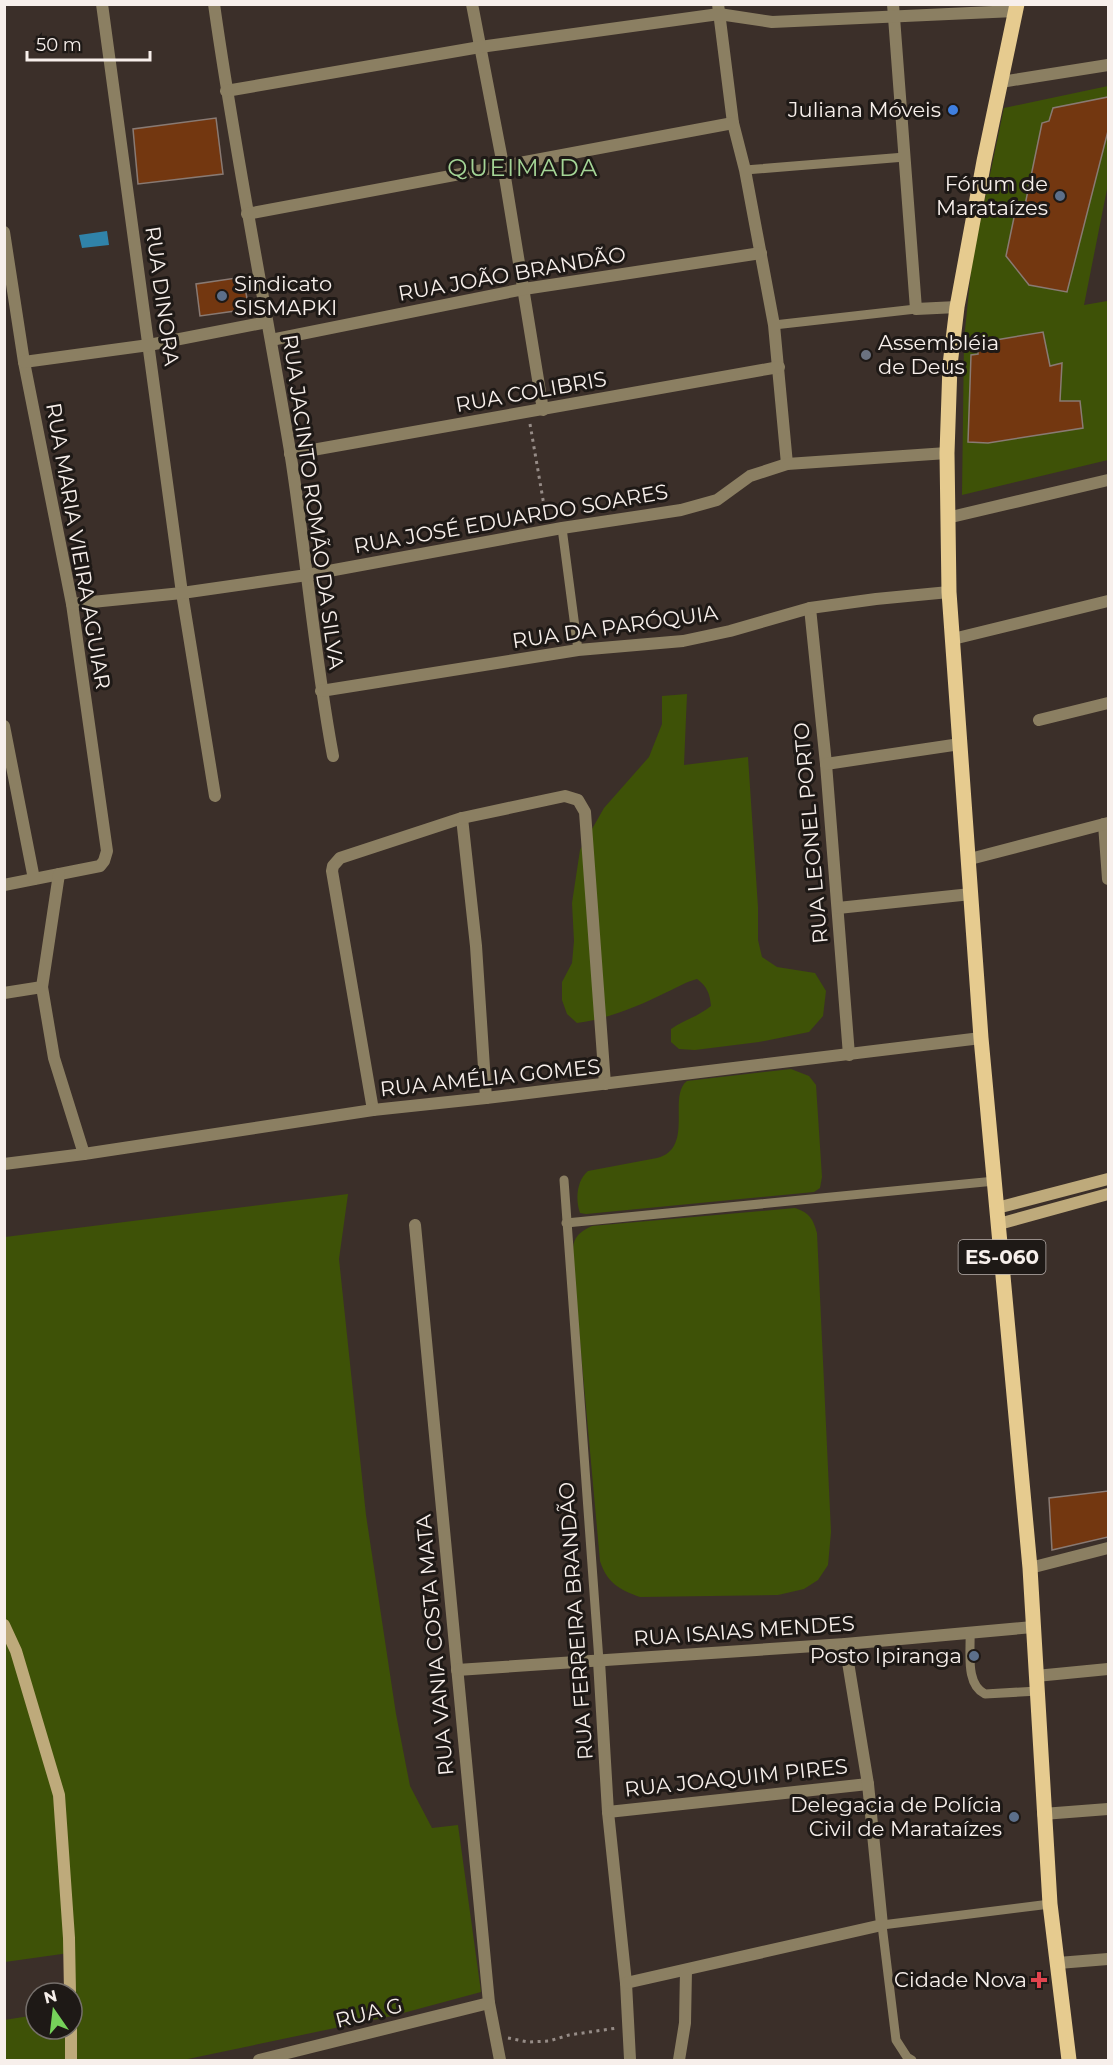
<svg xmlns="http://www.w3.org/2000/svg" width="1113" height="2065" viewBox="0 0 1113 2065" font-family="Montserrat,sans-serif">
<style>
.green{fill:#3e5207}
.water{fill:#3083a9}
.building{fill:#733710;stroke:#897a73;stroke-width:1.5}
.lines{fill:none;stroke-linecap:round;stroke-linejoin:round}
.path{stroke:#968c87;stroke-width:3;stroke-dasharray:3 4.5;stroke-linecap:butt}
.lane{stroke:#8b7f62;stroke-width:9}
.street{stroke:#8b7f62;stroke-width:12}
.secondary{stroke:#beaa7b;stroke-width:12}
.primary{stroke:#e6cb8f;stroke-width:15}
.shop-dot{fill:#3f7fe0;stroke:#1e1916;stroke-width:2}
.service-dot{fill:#5c6f8a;stroke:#1e1916;stroke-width:2}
.worship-dot{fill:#6b7280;stroke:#1e1916;stroke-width:2}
.health-dot{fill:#e0444e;stroke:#1e1916;stroke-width:2}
.labels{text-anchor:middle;stroke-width:6;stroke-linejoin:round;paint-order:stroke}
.shield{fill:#1e1916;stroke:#b6afab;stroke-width:1.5}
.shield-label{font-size:20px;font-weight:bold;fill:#f7efeb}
.poi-label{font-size:21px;fill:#f7efeb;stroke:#1e1916;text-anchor:end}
.street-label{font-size:21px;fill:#f7efeb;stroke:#1e1916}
.quarter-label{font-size:24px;letter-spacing:1.5px;fill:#a4d596;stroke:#1e1916}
</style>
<rect width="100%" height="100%" fill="#3b2f29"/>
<g class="green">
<path d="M1108,86V184L1084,305L1107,301L1108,460L962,495L964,340L972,261L1004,108Z"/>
<path d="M687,694L684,765L748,757L758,907V940L762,957L777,967L815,973L826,991L823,1016L809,1032L759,1042L695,1050L679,1049L671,1042V1029C684,1020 699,1016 711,1006C710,994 707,986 697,979C686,982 678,987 667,992C639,1006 608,1019 577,1023L567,1014L562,1000V982L572,963L574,941L572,903L580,850L604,808L649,757L662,724V696Z"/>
<path d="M791,1069L809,1076L816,1085L822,1177L820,1188L814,1192L586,1214L580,1213C575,1199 577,1180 588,1171L657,1158C695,1148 667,1096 687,1081Z"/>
<path d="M348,1194L339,1259L366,1515L396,1714L410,1786L432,1828L458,1825L481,1992L392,2016L183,2060H5L4,2020L36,2015V2029H72L69,1953L5,1962V1237Z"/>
<path d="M795,1208C810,1213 813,1219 817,1233L831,1532L828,1565L818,1580L804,1589L778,1595L640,1597C620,1590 607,1583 600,1561L573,1264C573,1243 571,1236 592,1226Z"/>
</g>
<path class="water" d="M107,231L109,245L82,248L79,235Z"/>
<g class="building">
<path d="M1108,97V131L1067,292L1029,285L1006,256L1017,203L1025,205L1042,123L1049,121L1053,108Z"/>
<path d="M216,118L223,174L138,184L133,129Z"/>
<path d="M243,277L249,309L200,316L196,284Z"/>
<path d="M1043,332L1050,366L1062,363L1060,401H1080L1083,428L988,443L968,442L971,355L978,354V343Z"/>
<path d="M1108,1491V1537L1052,1550L1049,1498Z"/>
</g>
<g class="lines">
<g class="path">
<path d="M530,424L546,517"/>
<path d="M508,2038L528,2042L549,2041L569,2035L617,2028"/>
</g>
<g class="lane">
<path d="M745,170L905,157"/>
<path d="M774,325L916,309"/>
<path d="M562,528L578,650"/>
<path d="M564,1180L599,1661"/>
<path d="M566,1223L995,1181"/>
<path d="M970,1633C971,1652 965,1684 985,1694L1038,1691"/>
<path d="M912,2060L907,2057L896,2040L882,1925L1050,1904"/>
</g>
<g class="street">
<path d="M102,4L182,593L215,796"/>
<path d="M214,4C235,154 265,302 290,451C306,552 314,655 333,756"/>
<path d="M472,4L503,165L543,410"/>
<path d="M718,4L733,123L745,170L774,325L787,464"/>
<path d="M893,4L916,309L957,307"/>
<path d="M1001,82L1108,65"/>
<path d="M226,91L480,47L719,14L772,22L1015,11"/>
<path d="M247,214L733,123"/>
<path d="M4,232L24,362L72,604L107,851L104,861L100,866L4,885"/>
<path d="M271,340L524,289L761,253"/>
<path d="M24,362L149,345L267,322"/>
<path d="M290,454L779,367"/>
<path d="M947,518L1108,480"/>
<path d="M72,604L182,593L307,575L562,528L681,510L717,500L750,476L787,464L947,453"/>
<path d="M810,608L826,764L849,1055"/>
<path d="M953,639L1108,601"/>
<path d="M321,691L578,650L683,641L730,631L810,608L876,599L949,592"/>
<path d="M1039,720L1108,703"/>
<path d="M4,726L34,879"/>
<path d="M826,764L960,744"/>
<path d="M462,818L476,946L486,1098"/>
<path d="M1104,824L1108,879"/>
<path d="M970,859L1108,823"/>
<path d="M838,908L971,894"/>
<path d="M42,987L54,1058L84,1154"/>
<path d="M4,993L42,987L59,874"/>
<path d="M373,1110L332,871L333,866L340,858L462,818L565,796L578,800L585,812L605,1084"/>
<path d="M4,1164L84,1154L373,1110L486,1098L981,1038"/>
<path d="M415,1225L489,2003L500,2060"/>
<path d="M1030,1568L1108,1548"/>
<path d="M599,1661L608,1812L626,1983L630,2059"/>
<path d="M457,1670L845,1644L1033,1627"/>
<path d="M1036,1676L1108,1669"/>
<path d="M608,1812L868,1784"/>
<path d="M1043,1814L1108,1809"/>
<path d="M1058,1963L1108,1959"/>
<path d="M626,1983L882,1925L868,1784L845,1644"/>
<path d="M259,2060L489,2003"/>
<path d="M679,2060L685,2023L686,1970"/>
</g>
<g class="secondary">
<path d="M997,1208L1108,1179"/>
<path d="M999,1224L1108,1194"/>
<path d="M4,1625L16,1651L59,1795L69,1938L70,1993"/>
<path d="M71,2029V2060"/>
</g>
<path class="primary" d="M1017,4L984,161L957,307L950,365L947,453L949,592L981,1038L1030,1568L1050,1904L1069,2060"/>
</g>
<circle class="shop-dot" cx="953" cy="110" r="6"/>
<g class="service-dot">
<circle cx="1060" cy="196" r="6"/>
<circle cx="222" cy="296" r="6"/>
<circle cx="974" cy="1656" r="6"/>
<circle cx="1014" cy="1817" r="6"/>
</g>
<circle class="worship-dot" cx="866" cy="355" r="6"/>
<path class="health-dot" d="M1036 1971h6v6h6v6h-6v6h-6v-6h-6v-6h6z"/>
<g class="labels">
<rect class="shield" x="958.5" y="1240" width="87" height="34" rx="4.5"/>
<g class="shield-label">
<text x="1002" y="1264">ES-060</text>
</g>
<g class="poi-label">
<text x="941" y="117">Juliana Móveis</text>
<text x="1048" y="191">Fórum de<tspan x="1048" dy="24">Marataízes</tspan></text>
<text x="234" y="291" text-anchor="start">Sindicato<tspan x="234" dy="24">SISMAPKI</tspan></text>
<text x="878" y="350" text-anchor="start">Assembléia<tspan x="878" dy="24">de Deus</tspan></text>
<text x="962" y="1663">Posto Ipiranga</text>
<text x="1002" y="1812">Delegacia de Polícia<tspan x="1002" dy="24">Civil de Marataízes</tspan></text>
<text x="1027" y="1987">Cidade Nova</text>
</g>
<g class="street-label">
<text transform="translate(512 274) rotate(-10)" y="7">RUA JOÃO BRANDÃO</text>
<text transform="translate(162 296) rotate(82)" y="7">RUA DINORA</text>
<text transform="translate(531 392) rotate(-10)" y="7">RUA COLIBRIS</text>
<text transform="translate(313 502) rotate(82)" y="7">RUA JACINTO ROMÃO DA SILVA</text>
<text transform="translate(511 519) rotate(-10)" y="7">RUA JOSÉ EDUARDO SOARES</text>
<text transform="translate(78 546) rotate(80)" y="7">RUA MARIA VIEIRA AGUIAR</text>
<text transform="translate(615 627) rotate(-8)" y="7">RUA DA PARÓQUIA</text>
<text transform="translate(811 833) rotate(-95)" y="7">RUA LEONEL PORTO</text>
<text transform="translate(490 1078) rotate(-6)" y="7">RUA AMÉLIA GOMES</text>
<text transform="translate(576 1621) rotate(-94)" y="7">RUA FERREIRA BRANDÃO</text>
<text transform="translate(744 1631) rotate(-4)" y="7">RUA ISAIAS MENDES</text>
<text transform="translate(435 1645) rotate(-95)" y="7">RUA VANIA COSTA MATA</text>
<text transform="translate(736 1778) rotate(-6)" y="7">RUA JOAQUIM PIRES</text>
<text transform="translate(369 2013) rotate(-14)" y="7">RUA G</text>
</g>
<g class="quarter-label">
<text x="523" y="176">QUEIMADA</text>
</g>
</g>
<rect width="1113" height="2065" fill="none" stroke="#f7efeb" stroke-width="12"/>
<g transform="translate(54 2011) rotate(346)"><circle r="28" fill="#1e1916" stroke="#756f6b" stroke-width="1.5"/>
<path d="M0-4.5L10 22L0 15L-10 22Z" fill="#76d25a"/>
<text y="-9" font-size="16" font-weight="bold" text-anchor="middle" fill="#f7efeb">N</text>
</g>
<path d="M27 51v9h123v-9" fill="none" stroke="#f7efeb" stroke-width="3"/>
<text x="36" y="51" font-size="18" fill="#f7efeb" stroke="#1e1916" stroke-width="4.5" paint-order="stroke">50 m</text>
</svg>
